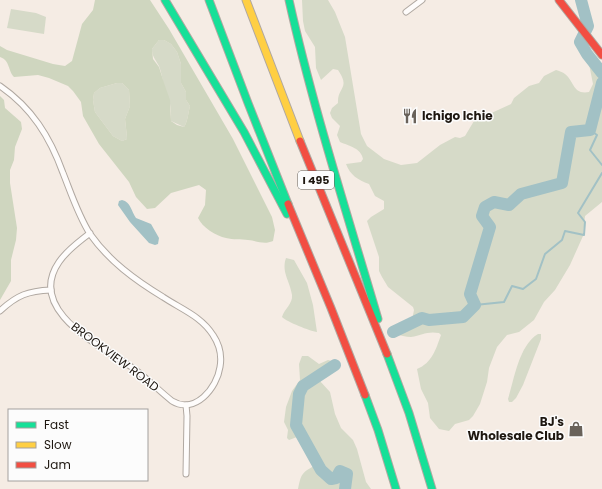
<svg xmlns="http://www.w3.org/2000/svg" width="602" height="489" viewBox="0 0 602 489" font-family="Poppins,sans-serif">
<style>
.green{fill:#d6dac8}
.forest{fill:#cfd6bf;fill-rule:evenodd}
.water{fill:#a2c1c5}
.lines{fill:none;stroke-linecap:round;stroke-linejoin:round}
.stream{stroke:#a2c1c5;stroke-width:2}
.river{stroke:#a2c1c5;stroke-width:12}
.street-casing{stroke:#b0a8a1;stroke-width:7}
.fast-casing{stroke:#b0a8a1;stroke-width:9}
.slow-casing{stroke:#b0a8a1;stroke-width:9}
.jam-casing{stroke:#b0a8a1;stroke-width:9}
.street{stroke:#fefcfb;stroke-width:5}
.fast{stroke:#16e098;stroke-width:7}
.slow{stroke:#ffcf43;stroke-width:7}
.jam{stroke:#f24e42;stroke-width:7}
.labels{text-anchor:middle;stroke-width:3;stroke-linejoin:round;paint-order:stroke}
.shield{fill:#fcfcfc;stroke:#615c57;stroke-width:1}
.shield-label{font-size:11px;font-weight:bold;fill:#1e1710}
.poi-label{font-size:12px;font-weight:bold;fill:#1e1710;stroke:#fcfcfc;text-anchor:start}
.street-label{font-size:12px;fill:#1e1710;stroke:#fcfcfc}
</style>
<rect width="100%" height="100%" fill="#f5ece4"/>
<g class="green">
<path d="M302,0H328L335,12L345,37L361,134L367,146L384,159L401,165L417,163L440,145L455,137L460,138L465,136L474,121L511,104L514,98L529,86L539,83L544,76L556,70C559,71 563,72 565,74C574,81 573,95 589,92L593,84L589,64L593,54L602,65V202L585,216L583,236L570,265L555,290L544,302L534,320L519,332L507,335L497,347L489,368L487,382L480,404L473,416L469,420L455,424L449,431L439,429L430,418L428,403L421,389L417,369C432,363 436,349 441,335L439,333C427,331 422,335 411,337C406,337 400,335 395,334L398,325L412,320L414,310L413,307L388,287L382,277L379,271V257L367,221L371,217L384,209V201L375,196L369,184C358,180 350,175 346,164L361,162L363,159C361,148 349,146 340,142L337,135L340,126L332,118L330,113L332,108L338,103C337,87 351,89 338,70L333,69L321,80L316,68L315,47L305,31L303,21Z"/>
<path d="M11,9L36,13L46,17L44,34L7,28Z"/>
<path d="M159,40H164L171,44L177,52L181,64V83L186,92V100L190,106C188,113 188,121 184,127L171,121C172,102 168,99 163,82C162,77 161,71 159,66C156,60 152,57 152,49Z"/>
<path d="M117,83H122L129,90L130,106L125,119L127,137V139L122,141L113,136L95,112L93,100L94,93L100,88Z"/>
<path d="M286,258L294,260L307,283L313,305L317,332C310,331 287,322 282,317C284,309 293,304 292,295C290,281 281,272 286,258Z"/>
<path d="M538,334H541V339L523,385L516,398L512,402H509L508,399C514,380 519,345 538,334Z"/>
<path d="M302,356H308L319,364L328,360L336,362L335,366L319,380L330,392L335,414L341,428L353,440L357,449L366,482L371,489H298C301,475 301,473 314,466C318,455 304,445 297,437L289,440L287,438L288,430L284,422L286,407L292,391L300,380L299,364Z"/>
</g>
<g class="forest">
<path d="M95,0H150L169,29L233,139L272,217L275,230L273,241C264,245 258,241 248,240C241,239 233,240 226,238C216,236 202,227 198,218L205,205L206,190L199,185L171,193L155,208L147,209L136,197L129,182L99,144L83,116L81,102L73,91L68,86L49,78L38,75L14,77C8,71 10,60 0,57V46L7,50L53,64L65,66L72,61L82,24L93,10ZM159,40H164L171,44L177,52L181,64V83L186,92V100L190,106C188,113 188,121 184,127L177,125L171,121L170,100L164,83L159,67L153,59L152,49ZM117,83H122L129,90L130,106L125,119L127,137V139L122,141L113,136L95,112L93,100L94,93L100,88Z"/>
<path d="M0,96L4,100L5,108L21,122L22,129L15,147L14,160L10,170V183L17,228L16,240L11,260V281L0,300Z"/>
</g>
<path class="water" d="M122,200C131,202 131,211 136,218L151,224L159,238L158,244L155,245L149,243L130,222L118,205L119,201Z"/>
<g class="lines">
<g class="stream">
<path d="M590,130L597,135L590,150L602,165"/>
<path d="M475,305L504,302L512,286L523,289L536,279L545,254L562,240L565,231L584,235L585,222L578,213L602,173"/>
</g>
<g class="river">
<path d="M581,0L588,26L580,42L587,54L602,73"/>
<path d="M393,332L422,318L429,320L463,317L475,305L470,294L490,227L482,216L485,207L494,202L509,205L521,194L562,183L571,132L590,130L602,83"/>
<path d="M335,365L303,386L299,394L296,425L321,470L331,479L336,478L340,471L347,474L345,489"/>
</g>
<g class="street-casing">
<g id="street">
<path d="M406,12L422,0"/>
<path d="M0,86C32,108 50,137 63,173C71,193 78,215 90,234C109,261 135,280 163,297C181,309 201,316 213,335C219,344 222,356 220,367C217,388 195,415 172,401C158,390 145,376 130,366C99,345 26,310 59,262C67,250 79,242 90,233"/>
<path d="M0,311C17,295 28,291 51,290"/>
<path d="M186,405L187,416L186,474"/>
</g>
</g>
<g class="fast-casing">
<g id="fast">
<path d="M165,0L244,132L287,214"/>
<path d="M209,0L248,103L288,204"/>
<path d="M289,0C313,108 347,213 378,319"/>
<path d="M387,354L409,413L432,489"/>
<path d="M365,395L378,430L396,489"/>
</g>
</g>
<g class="slow-casing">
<path id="slow" d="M246,0L300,141"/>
</g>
<g class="jam-casing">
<g id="jam">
<path d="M559,0L602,55"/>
<path d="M300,141L387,354"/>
<path d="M288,204L331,308L365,395"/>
</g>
</g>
<use href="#street" class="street"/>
<use href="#fast" class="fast"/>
<use href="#slow" class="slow"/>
<use href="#jam" class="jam"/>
</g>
<defs>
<g id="restaurant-bare" transform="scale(1.2)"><path d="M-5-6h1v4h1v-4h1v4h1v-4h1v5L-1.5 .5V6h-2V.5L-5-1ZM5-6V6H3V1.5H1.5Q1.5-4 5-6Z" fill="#69625a" stroke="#fcfcfc" stroke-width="2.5" paint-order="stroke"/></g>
<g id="shop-bare" transform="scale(1.2)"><path d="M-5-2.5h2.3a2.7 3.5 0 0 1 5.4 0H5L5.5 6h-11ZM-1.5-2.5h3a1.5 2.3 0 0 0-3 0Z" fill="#69625a" stroke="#fcfcfc" stroke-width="2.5" paint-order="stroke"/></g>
</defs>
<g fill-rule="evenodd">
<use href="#restaurant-bare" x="410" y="116"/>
<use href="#shop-bare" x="576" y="429"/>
</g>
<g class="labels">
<rect class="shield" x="298" y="171" width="36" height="18" rx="3"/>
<g class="shield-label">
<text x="316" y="184">I 495</text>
</g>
<g class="poi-label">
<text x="422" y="120">Ichigo Ichie</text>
<text x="564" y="426" text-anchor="end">BJ's<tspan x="564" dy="14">Wholesale Club</tspan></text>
</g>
<g class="street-label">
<text transform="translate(115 357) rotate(37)" y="4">BROOKVIEW ROAD</text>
</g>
</g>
<rect x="8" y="409" width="140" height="72" fill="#fcfcfc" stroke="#a3a09e"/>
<rect x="16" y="422" width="20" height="6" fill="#16e098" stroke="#a3a09e"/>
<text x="44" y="429" font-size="12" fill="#1e1710">Fast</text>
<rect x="16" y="442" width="20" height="6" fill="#ffcf43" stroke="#a3a09e"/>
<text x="44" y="449" font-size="12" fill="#1e1710">Slow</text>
<rect x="16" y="462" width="20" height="6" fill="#f24e42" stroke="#a3a09e"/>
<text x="44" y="469" font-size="12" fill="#1e1710">Jam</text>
</svg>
